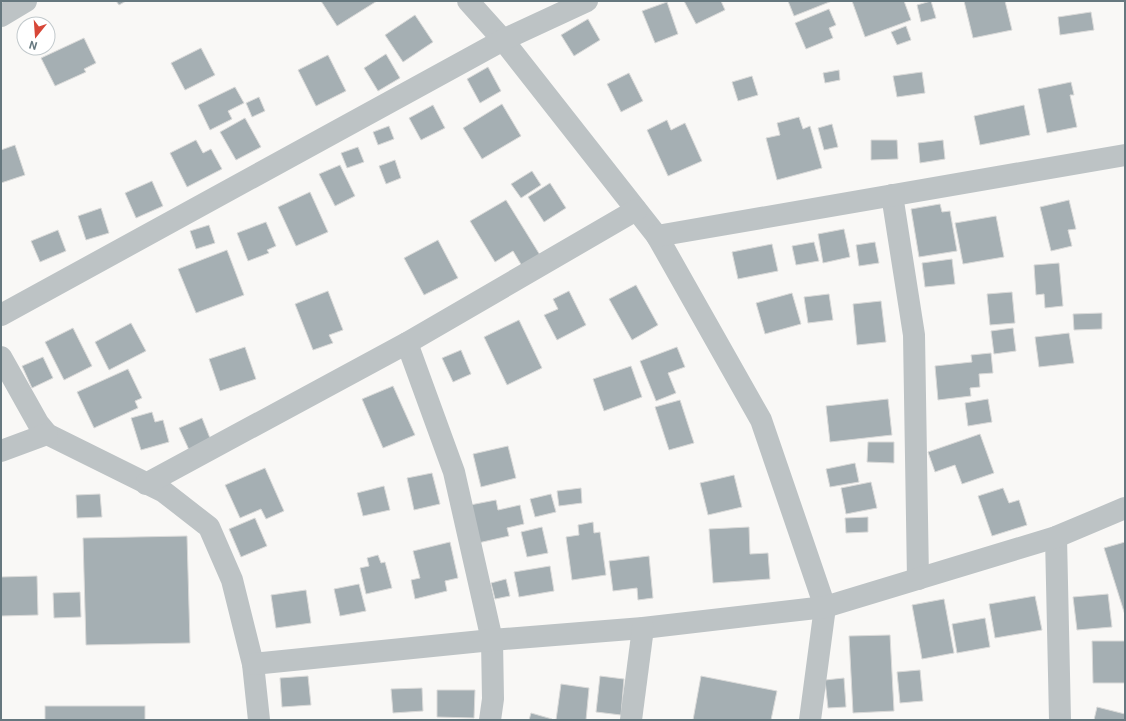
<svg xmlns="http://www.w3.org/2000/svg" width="1126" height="721" viewBox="0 0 1126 721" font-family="Roboto,sans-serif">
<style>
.building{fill:#a5afb3;stroke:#dadad9}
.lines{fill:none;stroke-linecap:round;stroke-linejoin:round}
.minor{stroke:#bdc3c5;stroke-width:22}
</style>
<rect width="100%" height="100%" fill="#f9f8f6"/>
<g class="building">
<path d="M116,1H126L119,5Z"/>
<path d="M321,1H377L337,26Z"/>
<path d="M684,1H721L725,10L696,24Z"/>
<path d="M788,1H832L794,16Z"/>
<path d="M852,1H904L911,20L865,37Z"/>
<path d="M931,1L936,18L921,22L917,5Z"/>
<path d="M964,1H1005L1012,30L973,38Z"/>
<path d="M667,2L678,34L655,43L642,11Z"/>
<path d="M829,9L836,25L829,28L833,38L806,49L795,23Z"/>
<path d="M1091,12L1094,30L1060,35L1058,17Z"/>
<path d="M415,15L433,42L403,62L385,35Z"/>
<path d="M588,19L600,40L574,56L561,35Z"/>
<path d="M906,26L911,40L897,45L891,32Z"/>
<path d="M84,38L96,63L84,69L86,72L55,86L41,58Z"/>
<path d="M201,48L215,75L185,90L171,63Z"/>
<path d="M386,54L400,78L378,91L364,68Z"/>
<path d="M328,55L346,91L316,106L298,70Z"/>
<path d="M488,67L501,91L480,103L467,79Z"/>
<path d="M839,70L840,80L825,83L823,73Z"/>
<path d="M922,72L925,93L897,97L893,76Z"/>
<path d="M629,73L643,101L621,112L607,84Z"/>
<path d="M752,76L758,95L738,101L732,82Z"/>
<path d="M1071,82L1074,95H1070L1077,127L1047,133L1038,89Z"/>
<path d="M235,87L244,103L228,111L232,119L210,130L198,105Z"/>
<path d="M259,97L265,111L252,117L246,103Z"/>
<path d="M502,104L521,136L482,159L463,128Z"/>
<path d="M433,105L445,128L421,140L409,118Z"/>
<path d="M1024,105L1030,135L980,145L974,116Z"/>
<path d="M799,117L803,129L810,126L822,168L777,180L766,138L780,135L777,123Z"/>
<path d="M245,118L261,147L236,160L220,132Z"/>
<path d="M667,120L671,130L685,123L702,161L668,176L647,130Z"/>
<path d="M832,124L838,147L824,150L818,128Z"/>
<path d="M389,126L394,139L378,145L373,132Z"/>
<path d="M196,140L203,153L211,149L222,169L187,187L170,153Z"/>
<path d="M871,140H897L898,159L871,160Z"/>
<path d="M943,140L945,159L920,163L918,143Z"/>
<path d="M15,145L25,175L1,183V150Z"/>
<path d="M358,147L364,162L347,168L341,153Z"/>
<path d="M395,160L401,178L386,184L379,166Z"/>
<path d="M340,165L355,196L335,206L319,174Z"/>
<path d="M532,171L541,185L521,198L511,184Z"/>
<path d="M152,181L163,206L136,218L125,193Z"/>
<path d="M550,183L566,208L544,222L528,197Z"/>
<path d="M310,192L328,232L296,246L278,207Z"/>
<path d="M506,200L540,255L522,266L513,251L495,262L470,221Z"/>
<path d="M1069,200L1076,229L1068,230L1072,246L1051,251L1040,207Z"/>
<path d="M940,204L942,212L950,211L957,251L919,257L911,209Z"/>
<path d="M101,208L109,233L86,240L78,216Z"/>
<path d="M996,216L1004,257L963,264L955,223Z"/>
<path d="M266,222L276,246L267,250L269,253L248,261L237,233Z"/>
<path d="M209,225L215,243L196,249L190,231Z"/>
<path d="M844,229L850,257L823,263L818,234Z"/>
<path d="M58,230L66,251L40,262L31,241Z"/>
<path d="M438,240L458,278L424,295L404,258Z"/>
<path d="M814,242L819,261L796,265L792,246Z"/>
<path d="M875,242L879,263L859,266L856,245Z"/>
<path d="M772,244L778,271L738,279L732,252Z"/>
<path d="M227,250L244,295L196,313L178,269Z"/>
<path d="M952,259L955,284L925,287L922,263Z"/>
<path d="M1059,263L1063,306L1045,308L1044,294L1036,295L1034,265Z"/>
<path d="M636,285L658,325L632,340L609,299Z"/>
<path d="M328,291L343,330L329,335L333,343L313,350L295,304Z"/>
<path d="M569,291L586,325L557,340L544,315L558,309L553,299Z"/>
<path d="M1012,292L1015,323L990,325L987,294Z"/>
<path d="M792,293L801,324L765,334L756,303Z"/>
<path d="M829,294L833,320L808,323L804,297Z"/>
<path d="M881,301L886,342L857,345L853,304Z"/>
<path d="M1102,313V329L1074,330L1073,314Z"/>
<path d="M519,320L542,368L507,385L484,337Z"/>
<path d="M131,323L146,351L109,370L95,342Z"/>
<path d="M73,328L92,366L64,380L45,342Z"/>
<path d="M1013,328L1016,351L994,354L991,331Z"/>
<path d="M1069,333L1074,363L1039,367L1035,337Z"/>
<path d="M245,347L256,379L220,391L209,359Z"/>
<path d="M677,347L685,367L668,373L676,393L656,401L640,361Z"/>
<path d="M461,350L471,374L453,382L442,358Z"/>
<path d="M991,353L993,373L979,374L980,387L970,388L971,396L938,400L935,366L972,362L971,355Z"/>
<path d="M43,357L53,378L32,388L22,366Z"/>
<path d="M631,366L642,397L604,411L593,379Z"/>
<path d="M128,369L142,398L135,401L138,408L94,428L77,392Z"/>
<path d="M393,386L415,435L383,448L362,399Z"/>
<path d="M888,399L892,435L830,442L826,406Z"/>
<path d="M988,399L992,422L968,426L965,403Z"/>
<path d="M680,400L694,443L669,450L655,407Z"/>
<path d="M152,412L155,422L163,420L169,442L141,450L131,418Z"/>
<path d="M202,418L212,443L190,452L179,428Z"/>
<path d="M980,434L994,473L962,484L955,465L935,472L928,452Z"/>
<path d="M868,442H894V463L867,462Z"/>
<path d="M508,446L516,478L481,487L473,454Z"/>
<path d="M855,463L859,482L830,487L826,469Z"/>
<path d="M265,468L284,511L266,519L261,509L240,518L225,485Z"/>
<path d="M432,473L440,504L414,510L407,478Z"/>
<path d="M734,475L742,507L708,515L700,483Z"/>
<path d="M871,482L877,508L846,514L841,488Z"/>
<path d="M384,486L390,510L363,516L357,493Z"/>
<path d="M581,488L582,503L559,506L557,491Z"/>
<path d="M1003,488L1009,503L1019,500L1027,525L992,536L978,496Z"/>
<path d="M100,494L102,517L77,518L76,495Z"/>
<path d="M551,494L556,512L535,517L530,499Z"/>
<path d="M496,500L498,510L520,505L524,524L507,528L509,536L478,543L470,505Z"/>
<path d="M868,517V532L846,533L845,518Z"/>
<path d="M255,518L267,546L241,557L229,529Z"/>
<path d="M593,522L594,533L600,532L606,575L572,580L566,537L579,535L578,525Z"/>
<path d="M542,527L548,553L527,557L521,532Z"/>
<path d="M749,527L750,554L768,553L770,579L713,583L709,529Z"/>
<path d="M187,536L190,643L86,645L83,538Z"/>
<path d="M450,542L458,578L445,581L447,591L415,599L411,580L420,578L413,551Z"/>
<path d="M1125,542V615L1104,548Z"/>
<path d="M378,555L381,563L385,562L392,588L366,594L360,568L369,566L367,558Z"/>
<path d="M649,556L653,598L638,600L637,588L613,591L609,561Z"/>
<path d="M550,566L554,591L519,597L514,572Z"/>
<path d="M37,576L38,615L1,616V577Z"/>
<path d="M506,579L510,596L495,599L491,583Z"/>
<path d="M359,584L366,611L340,616L334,589Z"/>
<path d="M306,590L311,623L276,628L271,595Z"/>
<path d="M80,592L81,617L54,618L53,593Z"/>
<path d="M1108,594L1112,627L1077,630L1073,597Z"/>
<path d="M1035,596L1042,630L995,638L989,604Z"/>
<path d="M944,599L954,653L922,659L912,605Z"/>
<path d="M985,618L990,647L957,653L952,624Z"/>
<path d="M890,635L894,711L853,713L849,636Z"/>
<path d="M1092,641H1125V683H1093Z"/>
<path d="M920,670L923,701L900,703L897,672Z"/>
<path d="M308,676L311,705L282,707L280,678Z"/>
<path d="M600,676L624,679L621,715L596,712Z"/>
<path d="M701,676L777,691L771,720H693Z"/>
<path d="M844,678L846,707L828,708L825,680Z"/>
<path d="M561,684L589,688L586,720H556Z"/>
<path d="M422,688L423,711L393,713L391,689Z"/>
<path d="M437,690H475L474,718L437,717Z"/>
<rect x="45" y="706" width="100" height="14"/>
<path d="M1097,707L1125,714V720H1094Z"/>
<path d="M531,713L552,719V720H529Z"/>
</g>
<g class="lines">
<g class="minor">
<path d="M468,1L503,40L657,236L761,420L825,607L810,720"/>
<path d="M1,16L26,1"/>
<path d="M892,195L914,335L918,579"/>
<path d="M657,236L1125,155"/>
<path d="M1,315L503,40L587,1"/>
<path d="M407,343L454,472L492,640L493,699L490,720"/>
<path d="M1,357L38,423L47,434L164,492L209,527L232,580L253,664L259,720"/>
<path d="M1,451L47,434"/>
<path d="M146,484L407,343L636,210"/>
<path d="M1056,537L1060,720"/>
<path d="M253,664L492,640L643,628L825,607L1056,537L1125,508"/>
<path d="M631,720L643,628"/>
</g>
</g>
<rect width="1126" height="721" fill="none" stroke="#66787f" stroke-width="4"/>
<g transform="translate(36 36) rotate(197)"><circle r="19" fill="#ffffff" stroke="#c2c9cc"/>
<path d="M0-3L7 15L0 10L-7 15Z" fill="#d74738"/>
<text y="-6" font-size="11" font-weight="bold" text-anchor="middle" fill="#66787f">N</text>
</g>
</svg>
